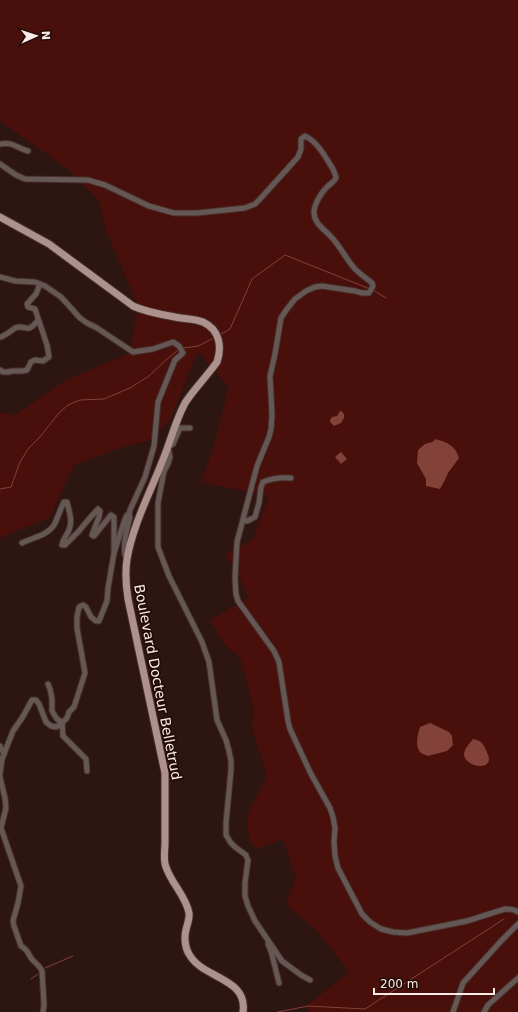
<svg xmlns="http://www.w3.org/2000/svg" width="518" height="1012" viewBox="0 0 518 1012" font-family="'DejaVu Sans',sans-serif">
<style>
.green{fill:#490f0b}
.water{fill:#824139}
.lines{fill:none;stroke-linecap:round;stroke-linejoin:round}
.stream{stroke:#824139;stroke-width:1}
.minor-casing{stroke:#462f2c;stroke-width:7}
.major-casing{stroke:#462f2c;stroke-width:9}
.minor{stroke:#645754;stroke-width:5}
.major{stroke:#ac918d;stroke-width:7}
.labels{text-anchor:middle;stroke-width:3.5;stroke-linejoin:round;paint-order:stroke}
.street-label{font-size:14px;fill:#fceae7;stroke:#220c09}
</style>
<rect width="100%" height="100%" fill="#2d1512"/>
<path class="green" d="M0,0H518V1012H311L305,1007L349,972L318,932L286,904L296,878L283,839L256,849L249,840L247,816L267,776L252,727L254,709L240,658L225,645L210,620L248,598L240,578L225,554L253,540L269,496L201,482L213,450L229,387L198,351L169,422L147,441L126,446L74,465L50,517L0,538V413L15,415L66,380L130,353L138,305L107,233L99,201L68,169L0,121Z"/>
<g class="water">
<path d="M340,411H341L344,414V418L341,423L334,426L330,422V420L332,417L337,416Z"/>
<path d="M436,439C448,443 455,445 459,458L448,473L444,482L440,489L426,486V479L417,463L418,450L425,444L432,442Z"/>
<path d="M341,452L347,459L341,464L335,457Z"/>
<path d="M430,723L449,732L452,736L453,745L447,751L428,756C425,755 423,754 421,753C414,746 418,734 420,727Z"/>
<path d="M473,739C480,740 483,743 486,750C487,753 489,756 489,759C489,771 465,766 464,755C464,749 469,744 473,739Z"/>
</g>
<g class="lines">
<g class="stream">
<path d="M373,290L386,298"/>
<path d="M221,334L230,329L252,279L285,255L370,289"/>
<path d="M183,348L198,346L212,339"/>
<path d="M0,489L11,487L20,462L28,449L40,437L59,413L68,405L80,400L104,399L130,388L149,376L167,359L178,350"/>
<path d="M45,968L73,956"/>
<path d="M31,979L38,974"/>
<path d="M278,1012L308,1006L365,1009L504,919"/>
</g>
<g class="minor-casing">
<g id="minor">
<path d="M0,144C15,142 16,148 28,151"/>
<path d="M0,164L16,175L25,179L88,180L105,185L149,206L174,213H197L245,208L255,204L260,199L298,157L301,149V139L305,136C318,142 326,158 333,169C334,172 336,175 336,178C335,181 330,184 327,187C321,193 315,203 314,211C313,224 326,230 333,239C341,248 347,260 355,269C360,274 366,278 372,283L373,286L369,293H362L355,291L322,286L315,287L306,291L295,299L287,309L281,318L275,354L270,376L272,415L271,429L269,437L257,466L237,542L235,578L236,594L238,601L274,651L279,662L288,721L290,729L311,774L330,808L333,817L335,828L334,842L335,856L338,868L362,914L370,922L381,929L393,932L407,933L467,921L505,909C510,909 514,909 518,912"/>
<path d="M0,277L15,281L35,282L45,286L61,297L80,318L87,323L97,328L133,352L153,349L173,342L179,346L183,353L175,360L158,402L154,446L145,477L130,510L129,515L130,517C127,529 123,542 125,555L128,557"/>
<path d="M1,337C6,335 11,331 15,328C26,323 26,336 38,320"/>
<path d="M0,370L3,372H8L12,371H22L27,370L31,362L35,360L43,361L49,357L47,345L35,309L28,307L27,304L36,294L40,284"/>
<path d="M190,428H180L173,444L168,447L170,457L168,464L164,471L158,503V547L169,576L202,642L209,662L217,720L226,740L229,751L231,761V770L226,823V835L231,843L235,847L246,855L247,858L248,860L245,883V896L248,906L255,921L282,961L301,975L310,980"/>
<path d="M243,520L247,521L255,517L259,503L261,487L263,482C272,478 281,477 291,478"/>
<path d="M22,543C32,538 48,535 54,525C58,518 60,509 64,502H67C69,511 73,521 69,530C67,535 63,539 62,545H65L79,531L88,520L98,509L100,511L99,517L92,535L94,536L111,515L114,517V550"/>
<path d="M48,684L50,689L52,699V711L57,719L62,722L63,736L86,759L87,771"/>
<path d="M0,746L4,754"/>
<path d="M0,774L2,759L13,731L22,718L32,700H36L39,704L46,722L51,726L56,727L61,724L67,718L69,712L74,707L85,673L77,628V617L79,607L83,605L86,607L91,617L96,621H99L107,601L108,588L114,553L125,519L127,515H129"/>
<path d="M0,777L5,798L6,808L1,828L21,886L18,903L13,921L14,926L21,946C27,949 28,953 31,958C35,963 40,966 42,971L44,1005L43,1012"/>
<path d="M268,944L271,951L279,983"/>
<path d="M453,1012L463,983L502,940L518,924"/>
<path d="M484,1012L488,1005L518,978"/>
</g>
</g>
<g class="major-casing">
<path id="major" d="M0,217L49,244L133,306C148,313 165,315 181,318C188,319 196,319 203,322C220,330 222,347 217,362C207,376 194,389 185,403C176,420 171,439 164,457C151,491 133,524 127,559C125,572 126,586 128,599L165,773V785C165,804 165,823 165,843C165,850 163,860 166,867C171,883 186,896 189,913C190,919 187,924 186,930C184,937 185,948 189,954C202,979 248,977 243,1012"/>
</g>
<use href="#minor" class="minor"/>
<use href="#major" class="major"/>
</g>
<g class="labels">
<g class="street-label">
<text transform="translate(158 682) rotate(79)" y="5">Boulevard Docteur Belletrud</text>
</g>
</g>
<g transform="translate(36 36) rotate(87)" stroke="#220c09" stroke-width="3" paint-order="stroke">
<path d="M0-3L7 15L0 10L-7 15Z" fill="#fceae7"/>
<text y="-6" font-size="11" font-weight="bold" text-anchor="middle" fill="#fceae7">N</text>
</g>
<path d="M374 988v6h120v-6" fill="none" stroke="#fceae7" stroke-width="2"/>
<text x="380" y="988" font-size="12" fill="#fceae7" stroke="#220c09" stroke-width="3" paint-order="stroke">200 m</text>
</svg>
